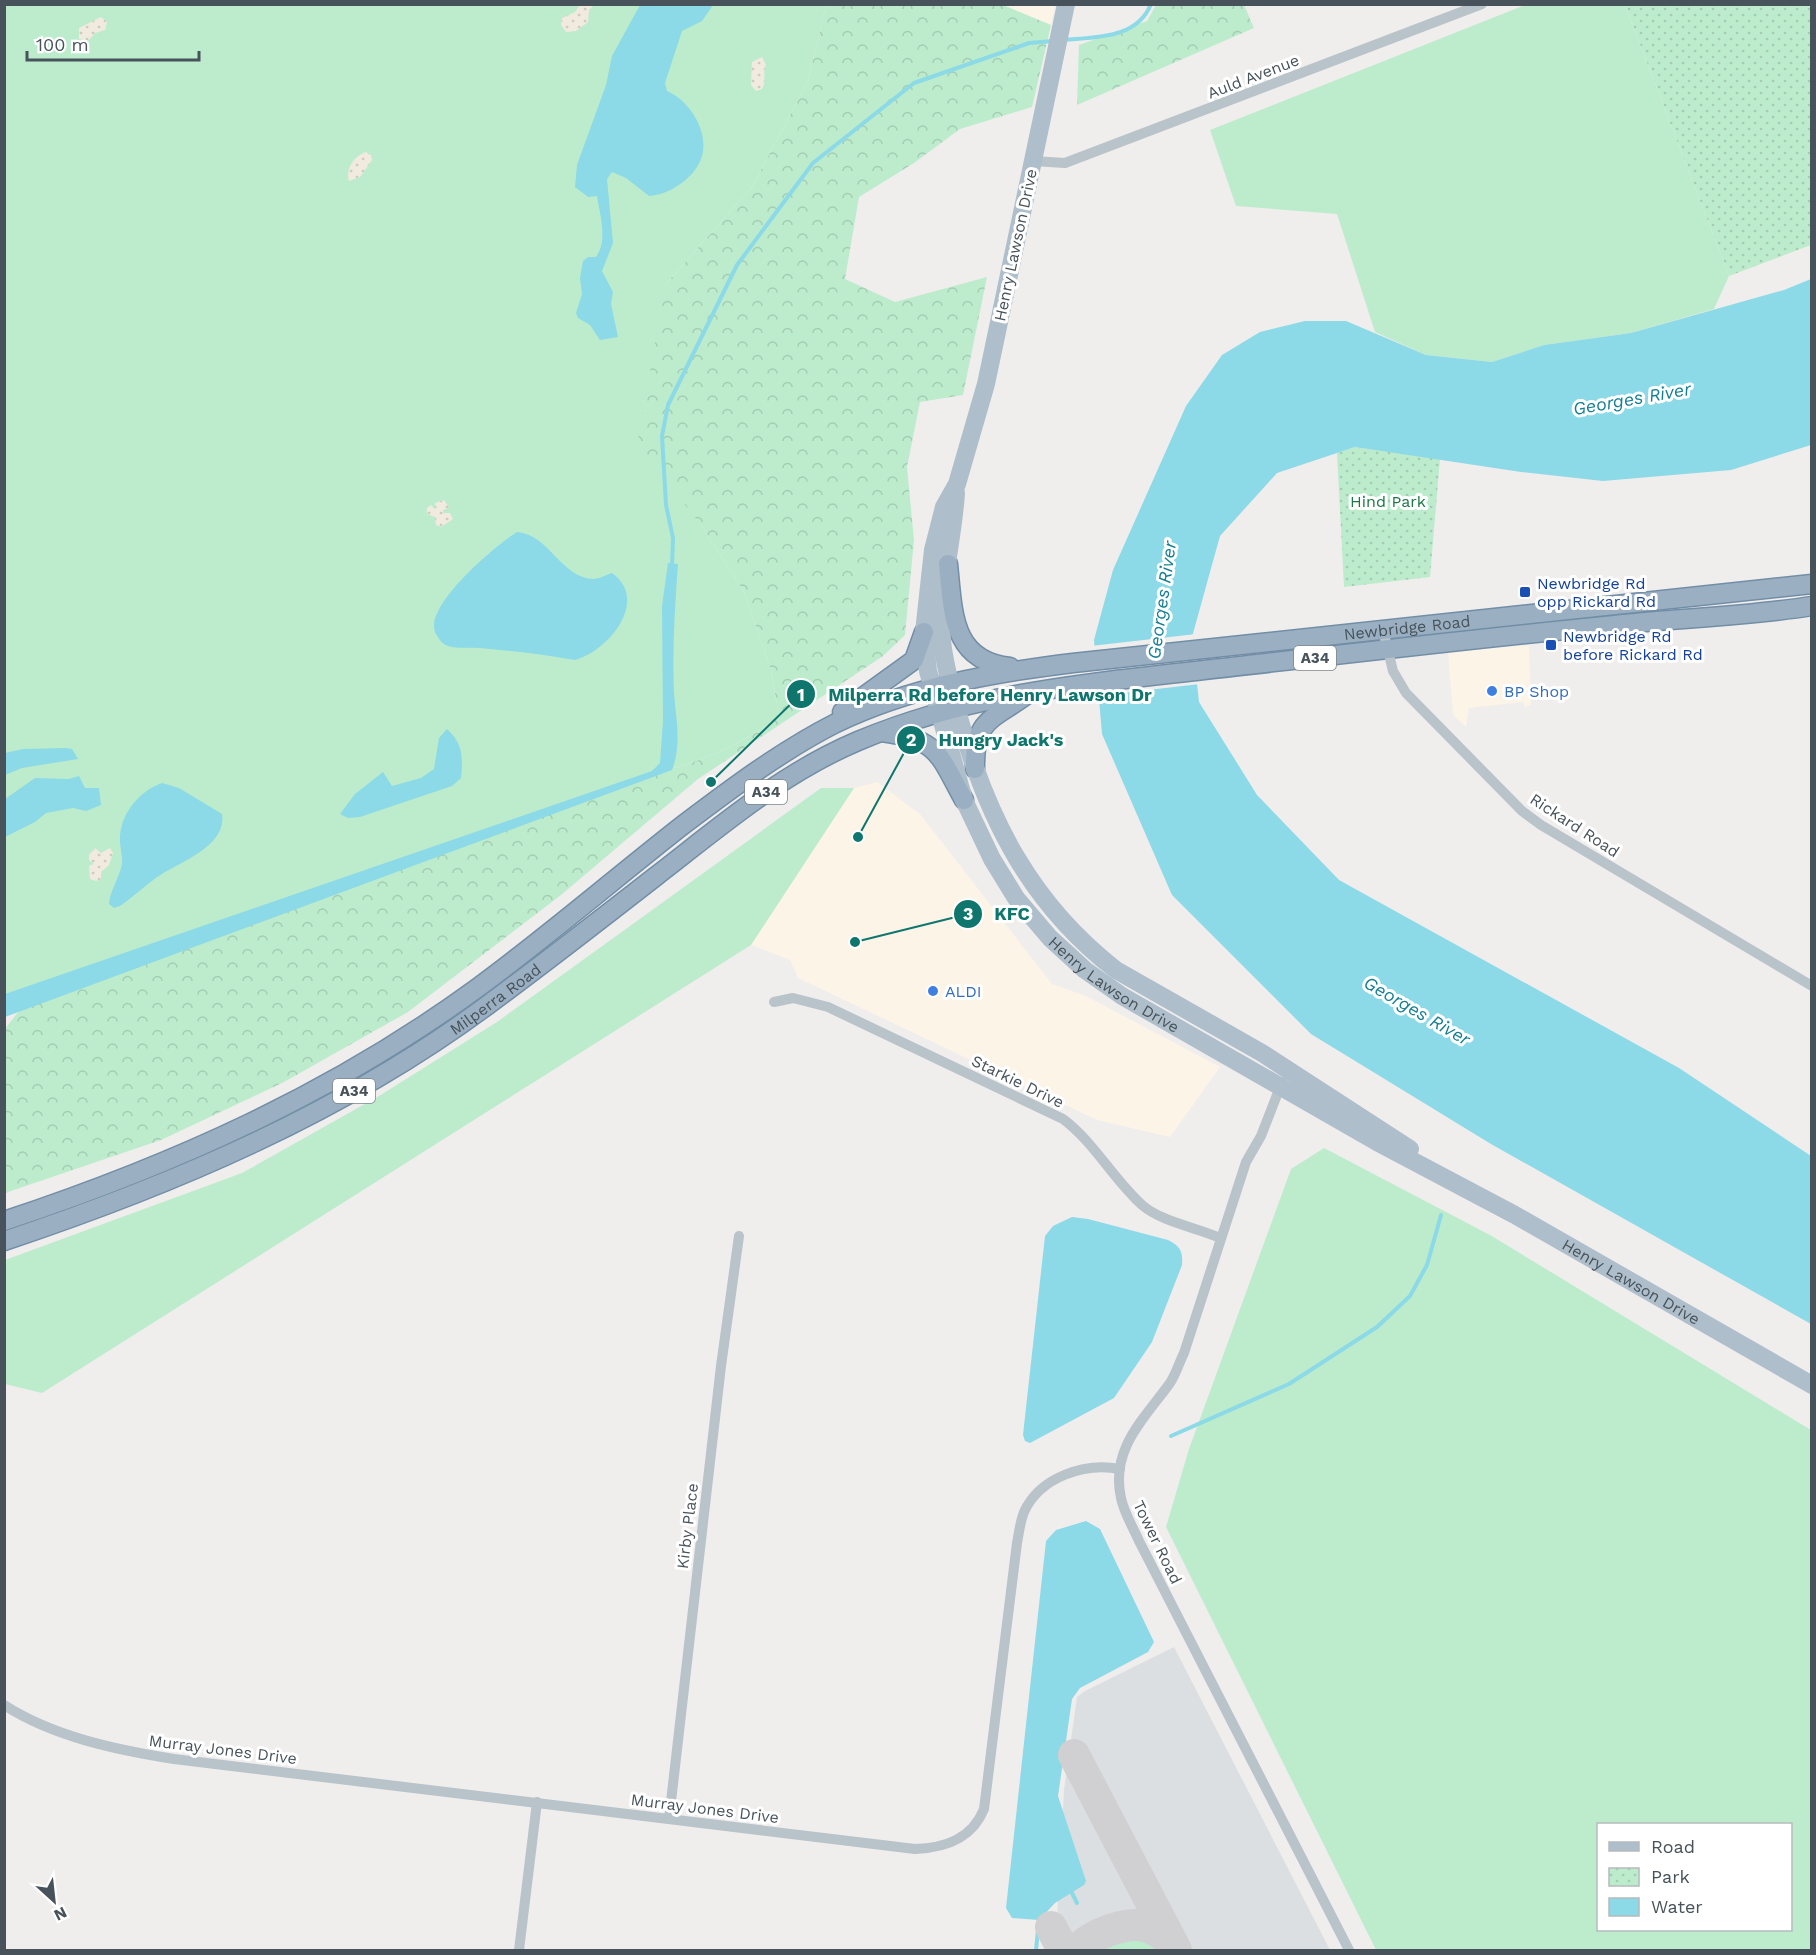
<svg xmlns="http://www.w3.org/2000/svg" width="1816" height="1955" viewBox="0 0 1816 1955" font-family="'Work Sans',sans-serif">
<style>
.commercial{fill:#fbf4e7}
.airport{fill:#dcdfe2}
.grass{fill:#bdeccd;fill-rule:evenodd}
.forest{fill:url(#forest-crowns)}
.sand{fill:url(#sand-dots)}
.park{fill:url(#park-dots)}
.water{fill:#8cd9e7}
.pier{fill:#f0eded}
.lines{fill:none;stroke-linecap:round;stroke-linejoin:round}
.stream{stroke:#8cd9e7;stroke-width:4}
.taxiway{stroke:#d0d0d2;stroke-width:32}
.trunk-casing{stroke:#728ea6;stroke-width:21}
.minor{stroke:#b9c3ca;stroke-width:10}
.primary{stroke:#aebecb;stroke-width:18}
.trunk{stroke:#9ab0c2;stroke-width:18}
.transit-dot{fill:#1a4fb4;stroke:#fff;stroke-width:2}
.shop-dot{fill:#3f7fe0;stroke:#fff;stroke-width:2}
.labels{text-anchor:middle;stroke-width:6;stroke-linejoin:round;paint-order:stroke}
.shield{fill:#fff;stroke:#7e868c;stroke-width:1.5}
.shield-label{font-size:15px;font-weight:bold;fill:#47525a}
.street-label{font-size:16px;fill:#47525a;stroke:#fff}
.park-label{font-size:16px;fill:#1b7744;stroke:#fff}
.transit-label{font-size:16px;fill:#164399;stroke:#fff;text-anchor:start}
.shop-label{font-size:16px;fill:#366cbe;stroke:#fff;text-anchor:start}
.water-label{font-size:18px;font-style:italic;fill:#137f92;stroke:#fff}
.leader{fill:none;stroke:#0f766e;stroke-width:2}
.callout-dot{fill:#0f766e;stroke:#fff;stroke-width:2}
.mark-label{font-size:18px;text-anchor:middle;font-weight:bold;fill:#fff}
.callout-label{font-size:18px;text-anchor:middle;font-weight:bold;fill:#0f766e;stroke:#fff;stroke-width:6;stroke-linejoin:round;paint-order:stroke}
</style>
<defs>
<pattern id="forest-crowns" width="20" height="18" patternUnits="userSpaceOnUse" patternTransform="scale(1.5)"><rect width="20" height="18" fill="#bdeccd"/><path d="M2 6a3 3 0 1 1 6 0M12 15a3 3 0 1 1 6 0" fill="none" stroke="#a4ccb2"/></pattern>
<pattern id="sand-dots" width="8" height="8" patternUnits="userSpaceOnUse" patternTransform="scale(1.5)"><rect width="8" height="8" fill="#f1eade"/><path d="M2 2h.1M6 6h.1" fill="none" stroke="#d0cbc1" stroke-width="1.8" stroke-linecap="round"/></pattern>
<pattern id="park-dots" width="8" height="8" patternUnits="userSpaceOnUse" patternTransform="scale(1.5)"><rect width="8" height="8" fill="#bdeccd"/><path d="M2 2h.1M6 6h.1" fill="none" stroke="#a4ccb2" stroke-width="1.8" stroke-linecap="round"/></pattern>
</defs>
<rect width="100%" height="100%" fill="#f0eded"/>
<g class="commercial">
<path d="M1003,5H1055L1051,25Z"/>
<path d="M1529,645L1531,705L1525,707L1523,702L1469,708L1466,727L1453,715L1448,652Z"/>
<path d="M877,782L920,814L1052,984L1086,996L1220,1067L1170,1137L1097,1120L798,978L790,960L751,945L854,788Z"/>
</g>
<path class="airport" d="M1174,1647L1330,1950H1044L1049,1922L1057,1919L1064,1790L1077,1697L1085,1691Z"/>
<g class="grass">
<path d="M4,5H826L808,81L752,187L665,285L701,525L744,592L771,670L779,717C743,742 709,760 666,770L5,999Z"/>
<path d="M1525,5H1625L1729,276L1714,309L1631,333L1544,345L1492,362L1426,355L1375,332L1337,214L1236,206L1210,130Z"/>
<path d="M821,788H854L751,945L42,1393L5,1384V1260L242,1173L379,1096L497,1022Z"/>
<path d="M1324,1148L1490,1235L1811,1430V1950H1376L1166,1527L1189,1449L1291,1169ZM1790,1824V1930H1598V1824Z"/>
<path d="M1129,1931L1149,1937L1161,1950H1089L1095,1944Z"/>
</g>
<g class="forest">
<path d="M826,5H1003L1051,25L1032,107L960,129L914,163L859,197L845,279L895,302L987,277L963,395L920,402L907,467L914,540L905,635L883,656L698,779L561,895L408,1012L284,1082L161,1140L5,1193L4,1030L37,988L666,770C709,760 743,742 779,717L771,670L744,592L701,525L637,444L665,285L752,187L808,81Z"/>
<path d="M1156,5H1244L1254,28L1077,105L1079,45L1147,21Z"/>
</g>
<g class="sand">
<path d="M580,5H594L589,10L588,22L576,31L566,32L561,25L562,18L575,12Z"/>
<path d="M101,17L107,22L105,30L95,33L88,41L79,39V28Z"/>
<path d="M762,57L766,65C762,74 767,81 762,89L756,91L751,85L752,62Z"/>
<path d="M366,152L371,155L372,160L360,177L349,181C345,169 354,156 366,152Z"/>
<path d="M444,500L449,508L443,510V513H450L453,519L441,527L436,525L435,517L427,514V508L431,505L435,509V503Z"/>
<path d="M95,848L101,853L110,848L113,853L109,865L101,872V879L96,881L90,879L89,866L94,864L89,860V855Z"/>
</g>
<g class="park">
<path d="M1625,5H1811V245L1729,276Z"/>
<path d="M1355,447L1440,459L1430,577L1344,587L1337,453Z"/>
</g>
<g class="water">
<path d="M640,5H713L702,21L682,31L665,83L667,91C689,100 709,131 702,156C696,177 670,195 649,196L626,178L612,172L607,179L613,243L602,271L613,292L611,304L618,337L600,340L590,325L578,318L576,313L582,294L580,278L583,261L588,257H596C608,241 600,215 597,196L588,197L575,187L577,165L606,85L612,56Z"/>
<path d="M1811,279V445L1731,470L1603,481L1521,472L1355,447L1277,473L1220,536L1192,637L1199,702L1257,795L1339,880L1679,1068L1811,1156V1324L1491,1144L1311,1034L1172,895L1102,734L1094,640L1113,570L1186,406L1222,355L1260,332L1305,321H1346L1426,355L1492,362L1544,345L1631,333L1784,290Z"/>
<path d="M517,532C550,535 560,577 593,579C599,579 606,575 612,573C650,600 609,651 575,660C544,654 512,651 480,648C470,647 458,649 448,646C442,644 439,639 436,634C421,608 496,545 517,532Z"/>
<path d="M668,563L678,564C675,606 672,650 674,693C676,720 682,744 672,770L5,1017V994L652,771L660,763L663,721L662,606Z"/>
<path d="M447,729C463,743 463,758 461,778L452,786L360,817L348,818L340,814L355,794L383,772L392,786L421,778L434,769L439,738Z"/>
<path d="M66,748L72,749L78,759L22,768L5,775V753L23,749Z"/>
<path d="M79,776L85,788H99L101,805L86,811L73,808L46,813L35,822L5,837V799L35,778L69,779Z"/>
<path d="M162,783L179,788L222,814C227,845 183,861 162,874C147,883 135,896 120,906L114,908L109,904C110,890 119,879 122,864C123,857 120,848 120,841C119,815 139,791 162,783Z"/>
<path d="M1072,1217L1088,1219L1168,1240C1180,1246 1183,1251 1182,1265L1152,1342L1114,1398L1030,1443L1025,1441L1023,1435L1045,1236L1053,1226Z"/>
<path d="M1086,1521L1100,1529L1154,1642L1148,1652L1080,1688L1072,1699L1058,1796L1086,1881L1084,1885L1055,1903L1039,1920L1012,1918L1006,1908L1046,1541L1056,1530Z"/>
</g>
<path class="pier" d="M1196,634L1200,684L1096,696L1091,646Z"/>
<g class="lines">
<g class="stream">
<path d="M1064,40C1096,37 1137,39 1151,4"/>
<path d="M672,567L673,538L666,505L662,436L668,405L737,265L813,163L914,83L1029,43L1053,41"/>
<path d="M1171,1436L1289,1384L1377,1327L1410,1296L1427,1265L1441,1215"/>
<path d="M1072,1893L1077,1903"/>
<path d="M1036,1950L1039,1920"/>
</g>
<g class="taxiway">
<path d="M1074,1755L1176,1950"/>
<path d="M1051,1927L1063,1950"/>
<path d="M1078,1950C1084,1942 1091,1939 1100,1934C1128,1922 1150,1919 1172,1944"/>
</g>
<g class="trunk-casing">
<g id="trunk">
<path d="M948,564C953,611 951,661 1010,667"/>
<path d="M842,712L914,660L924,632"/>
<path d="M882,732C939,740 938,753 964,800"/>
<path d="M975,769C974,720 990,721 1025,696"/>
<path id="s2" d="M4,1221C173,1165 332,1094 476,989C547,937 614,879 683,825C732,788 781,751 836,723C911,687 991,673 1073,663L1812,584"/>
<path id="s3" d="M4,1241C175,1184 344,1112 489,1004C550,959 610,912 669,866C729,819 787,771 858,741C972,693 1082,684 1204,670C1338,655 1471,639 1605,626C1674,618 1744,617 1812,606"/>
</g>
</g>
<g class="minor">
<path d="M1033,161L1065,163L1482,4"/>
<path d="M1383,630L1393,671L1406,693L1522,811L1541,825L1812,986"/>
<path d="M774,1002L793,998L828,1007L1063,1119C1094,1142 1113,1179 1142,1205C1162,1222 1195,1227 1220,1238"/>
<path d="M1282,1082L1261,1136L1246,1162L1184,1353C1179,1363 1176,1374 1170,1383C1144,1419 1110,1449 1121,1498C1124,1513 1133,1527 1139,1541L1349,1950"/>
<path d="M4,1705C54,1737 117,1750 174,1759L915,1849C945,1848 972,1839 984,1809L1017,1543C1019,1533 1020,1522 1024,1512C1040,1477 1085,1462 1120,1469"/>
<path d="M669,1819L721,1366L739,1236"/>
<path d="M519,1950L537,1802"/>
</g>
<g class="primary">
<path id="s1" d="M1066,4L986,384L957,484L944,507L933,550L924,632L928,671L964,800L992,859L1016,898L1050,938L1085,970L1122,996L1377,1142L1515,1215L1812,1385"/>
<path d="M956,493C953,542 938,592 942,641C945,669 953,695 960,721C989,822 1032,905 1116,970L1262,1053L1410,1149"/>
</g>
<use href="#trunk" class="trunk"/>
</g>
<g class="transit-dot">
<rect x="1519" y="586" width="12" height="12" rx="3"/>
<rect x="1545" y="639" width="12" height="12" rx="3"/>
</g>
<g class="shop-dot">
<circle cx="1492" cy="691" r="6"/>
<circle cx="933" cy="991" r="6"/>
</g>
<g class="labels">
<g class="shield">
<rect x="1294" y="646" width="42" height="24" rx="4.5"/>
<rect x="745" y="780" width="42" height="24" rx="4.5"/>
<rect x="333" y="1079" width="42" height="24" rx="4.5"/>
</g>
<g class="shield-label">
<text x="1315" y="663">A34</text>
<text x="766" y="797">A34</text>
<text x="354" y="1096">A34</text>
</g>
<g class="street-label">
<text transform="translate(1253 76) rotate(-21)" y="6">Auld Avenue</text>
<text transform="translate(1015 245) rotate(-78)" y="6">Henry Lawson Drive</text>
<text dy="6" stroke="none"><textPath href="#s2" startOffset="1558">Newbridge Road</textPath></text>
<text transform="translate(1575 825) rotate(33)" y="6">Rickard Road</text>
<text dy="6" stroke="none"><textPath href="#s1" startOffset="1062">Henry Lawson Drive</textPath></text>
<text dy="6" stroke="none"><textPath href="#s3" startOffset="550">Milperra Road</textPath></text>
<text transform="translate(1018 1081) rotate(26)" y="6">Starkie Drive</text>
<text dy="6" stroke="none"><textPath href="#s1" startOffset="1659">Henry Lawson Drive</textPath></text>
<text transform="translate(687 1526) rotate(-83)" y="6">Kirby Place</text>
<text transform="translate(1158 1542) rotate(64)" y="6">Tower Road</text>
<text transform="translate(223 1749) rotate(7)" y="6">Murray Jones Drive</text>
<text transform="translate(705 1808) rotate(7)" y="6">Murray Jones Drive</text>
</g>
<g class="park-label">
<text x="1388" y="507">Hind Park</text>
</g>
<g class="transit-label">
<text x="1537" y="589">Newbridge Rd<tspan x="1537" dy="18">opp Rickard Rd</tspan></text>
<text x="1563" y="642">Newbridge Rd<tspan x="1563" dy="18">before Rickard Rd</tspan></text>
</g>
<g class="shop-label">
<text x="1504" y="697">BP Shop</text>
<text x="945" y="997">ALDI</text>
</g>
<g class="water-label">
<text transform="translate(1632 399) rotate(-10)" y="6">Georges River</text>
<text transform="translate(1162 600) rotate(-82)" y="6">Georges River</text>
<text transform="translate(1417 1011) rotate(30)" y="6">Georges River</text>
</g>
</g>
<path class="leader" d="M711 782L801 694M858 837L911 740M855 942L968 914"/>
<g class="callout-dot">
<circle cx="711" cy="782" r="6"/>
<circle cx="858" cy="837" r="6"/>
<circle cx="855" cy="942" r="6"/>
<circle cx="801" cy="694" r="15"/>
<circle cx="911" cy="740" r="15"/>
<circle cx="968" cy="914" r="15"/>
</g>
<g class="mark-label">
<text x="801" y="701">1</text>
<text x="911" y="746">2</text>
<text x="968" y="920">3</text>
</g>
<g class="callout-label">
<text x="990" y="701">Milperra Rd before Henry Lawson Dr</text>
<text x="1001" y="746">Hungry Jack's</text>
<text x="1012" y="920">KFC</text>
</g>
<rect width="1816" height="1955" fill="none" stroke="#47525a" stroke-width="12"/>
<rect x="1597" y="1823" width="195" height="108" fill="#ffffff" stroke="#b5babd" stroke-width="1.5"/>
<rect x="1609" y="1842" width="30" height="9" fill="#aebecb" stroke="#b5babd" stroke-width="1.5"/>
<text x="1651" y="1853" font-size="18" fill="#47525a">Road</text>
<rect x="1609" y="1868" width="30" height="18" fill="url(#park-dots)" stroke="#b5babd" stroke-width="1.5"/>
<text x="1651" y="1883" font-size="18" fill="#47525a">Park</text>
<rect x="1609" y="1898" width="30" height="18" fill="#8cd9e7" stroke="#b5babd" stroke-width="1.5"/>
<text x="1651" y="1913" font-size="18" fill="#47525a">Water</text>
<g transform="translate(54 1901) rotate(153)" stroke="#ffffff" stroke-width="4.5" paint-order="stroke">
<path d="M0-4.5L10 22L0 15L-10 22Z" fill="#47525a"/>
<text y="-9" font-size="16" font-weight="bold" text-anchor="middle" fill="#47525a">N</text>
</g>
<path d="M27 51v9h172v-9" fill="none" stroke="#47525a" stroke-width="3"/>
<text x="36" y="51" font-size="18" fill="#47525a" stroke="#ffffff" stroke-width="4.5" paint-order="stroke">100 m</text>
</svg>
